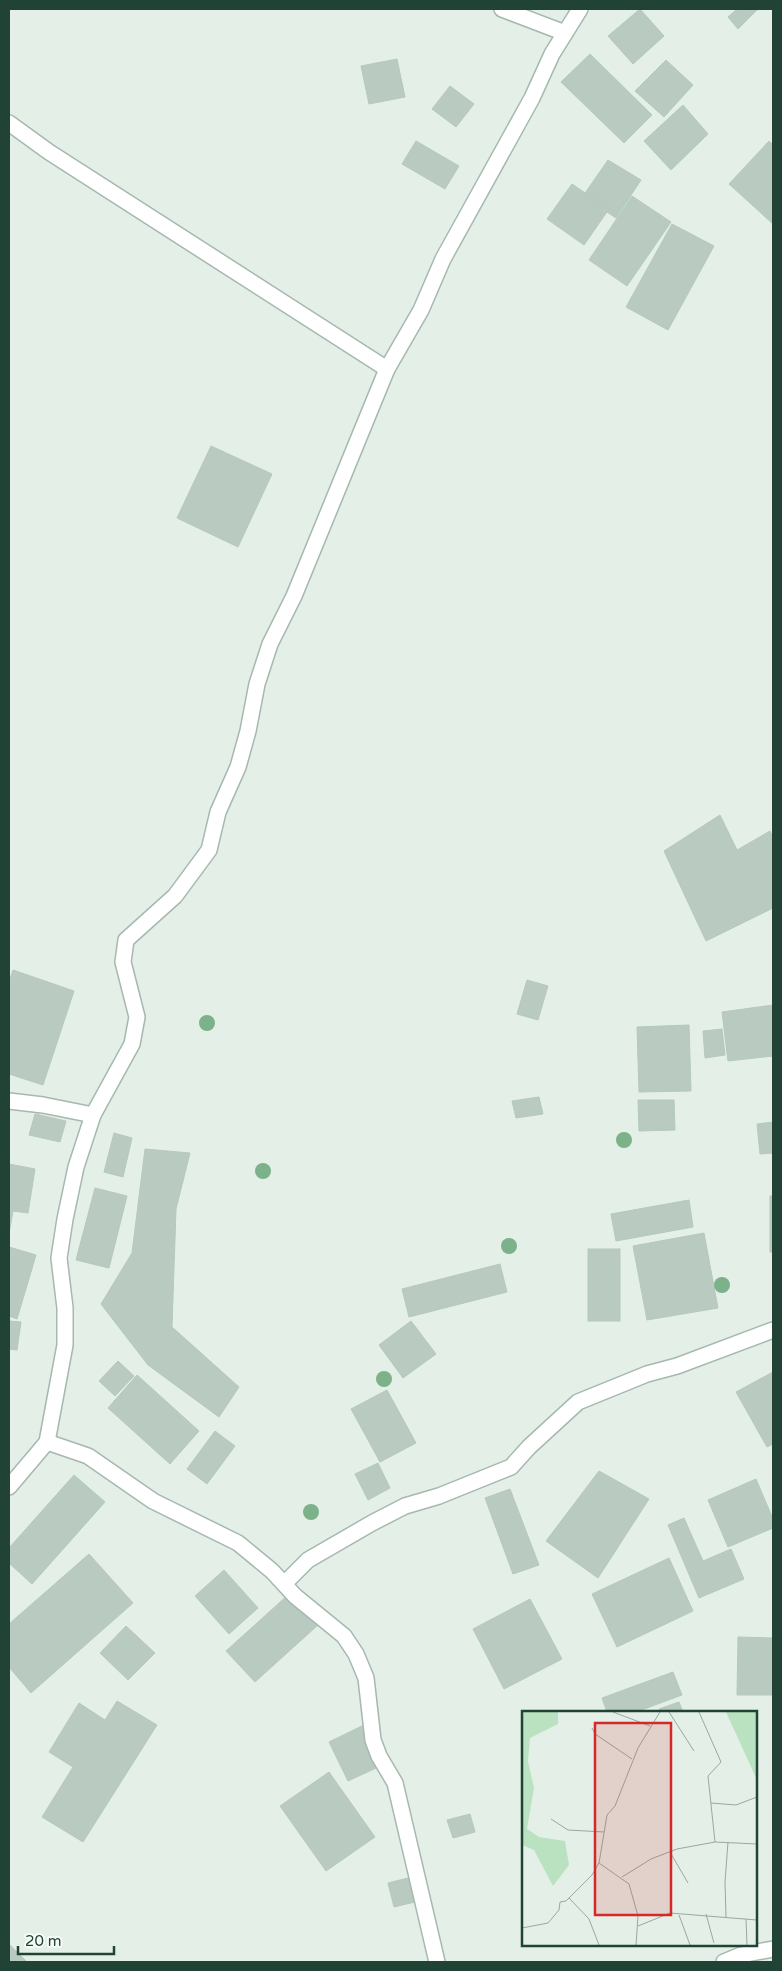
<svg xmlns="http://www.w3.org/2000/svg" width="782" height="1971" viewBox="0 0 782 1971" font-family="'Varela Round',sans-serif">
<style>
.building{fill:#b9cac1;stroke:#b5c9be}
.lines{fill:none;stroke-linecap:round;stroke-linejoin:round}
.street-casing{stroke:#a6b8af;stroke-width:18}
.street{stroke:#fff;stroke-width:15}
.tree{fill:#7cb18a}
.inset-road{fill:none;stroke:#96aaa0;stroke-width:1}
.view{fill:#d62828;fill-opacity:0.15;stroke:#d62828;stroke-width:2.5}
.inset-edge{fill:none;stroke:#214335;stroke-width:2.5}
</style>
<rect width="100%" height="100%" fill="#e4efe8"/>
<g class="building">
<path d="M640,9L664,36L633,64L608,36Z"/>
<path d="M737,9H758L738,29L728,17Z"/>
<path d="M590,54L652,115L624,143L561,82Z"/>
<path d="M397,59L405,97L369,104L361,66Z"/>
<path d="M666,60L693,85L664,117L635,91Z"/>
<path d="M450,86L474,104L456,127L432,109Z"/>
<path d="M683,105L708,134L671,170L644,141Z"/>
<path d="M416,141L459,166L445,189L402,164Z"/>
<path d="M769,141L773,145V224L729,184Z"/>
<path d="M608,160L641,180L616,218L583,196Z"/>
<path d="M572,184L609,209L584,245L547,219Z"/>
<path d="M632,196L671,222L627,286L589,260Z"/>
<path d="M672,224L714,246L668,330L626,307Z"/>
<path d="M211,446L272,474L238,547L177,518Z"/>
<path d="M720,815L737,850L770,831L773,838V908L706,941L664,851Z"/>
<path d="M13,970L74,991L43,1085L9,1074V982Z"/>
<path d="M527,980L548,986L538,1020L517,1014Z"/>
<path d="M773,1005V1056L728,1061L722,1012Z"/>
<path d="M689,1025L691,1091L639,1092L637,1027Z"/>
<path d="M722,1029L725,1055L705,1058L703,1031Z"/>
<path d="M539,1097L543,1114L516,1118L512,1101Z"/>
<path d="M638,1100H674L675,1130L639,1131Z"/>
<path d="M35,1114L66,1121L60,1142L29,1135Z"/>
<path d="M773,1122V1153L760,1154L757,1124Z"/>
<path d="M114,1133L132,1138L123,1177L104,1172Z"/>
<path d="M145,1149L190,1153L176,1209L172,1327L239,1387L219,1417L148,1365L101,1304L132,1253Z"/>
<path d="M9,1164L35,1169L28,1213L13,1211L9,1234Z"/>
<path d="M95,1188L127,1196L109,1268L76,1260Z"/>
<rect x="770" y="1196" width="3" height="56"/>
<path d="M689,1200L693,1227L616,1241L611,1214Z"/>
<path d="M704,1233L718,1308L647,1320L633,1246Z"/>
<path d="M9,1247L36,1255L17,1319L9,1316Z"/>
<rect x="588" y="1249" width="32" height="72"/>
<path d="M500,1264L507,1292L409,1317L402,1289Z"/>
<path d="M9,1321L21,1322L17,1350L9,1349Z"/>
<path d="M411,1321L436,1354L403,1378L379,1345Z"/>
<path d="M118,1361L134,1376L115,1396L99,1381Z"/>
<path d="M773,1372V1444L767,1447L736,1392Z"/>
<path d="M137,1375L199,1431L170,1464L108,1408Z"/>
<path d="M387,1390L416,1443L380,1462L351,1409Z"/>
<path d="M215,1431L235,1446L207,1484L187,1469Z"/>
<path d="M378,1463L390,1488L368,1500L355,1474Z"/>
<path d="M599,1471L649,1499L598,1578L546,1541Z"/>
<path d="M74,1475L105,1502L32,1584L9,1563V1548Z"/>
<path d="M756,1479L773,1519V1528L728,1547L708,1500Z"/>
<path d="M510,1489L539,1565L513,1574L485,1498Z"/>
<path d="M684,1518L703,1561L731,1549L744,1579L699,1598L668,1525Z"/>
<path d="M89,1554L133,1603L31,1693L9,1667V1624Z"/>
<path d="M669,1558L693,1611L617,1647L592,1594Z"/>
<path d="M224,1570L258,1608L229,1634L195,1596Z"/>
<path d="M289,1594L318,1625L255,1682L226,1651Z"/>
<path d="M530,1599L562,1659L504,1689L473,1629Z"/>
<path d="M126,1626L155,1653L128,1680L100,1653Z"/>
<path d="M738,1637L773,1638V1695H737Z"/>
<path d="M673,1672L682,1695L636,1712H607L602,1698Z"/>
<path d="M117,1701L157,1725L83,1842L42,1817L73,1767L49,1752L79,1703L105,1720Z"/>
<path d="M679,1702L683,1712H660L659,1709Z"/>
<path d="M366,1724L385,1764L348,1781L329,1742Z"/>
<path d="M329,1772L375,1837L326,1871L280,1806Z"/>
<path d="M470,1814L475,1832L453,1838L447,1820Z"/>
<path d="M416,1876L423,1900L394,1907L388,1883Z"/>
<path d="M9,1944L27,1962H9Z"/>
</g>
<g class="lines">
<g class="street-casing">
<g id="street">
<path d="M502,9L565,33"/>
<path d="M9,123L49,152L387,369"/>
<path d="M9,1101L43,1105L93,1115"/>
<path d="M47,1442L88,1456L153,1501L238,1543L272,1571L295,1596L344,1636L356,1654L366,1678L373,1740L379,1756L395,1783L437,1962"/>
<path d="M9,1487L47,1442L65,1345V1308L59,1258L65,1219L76,1167L93,1115L132,1044L137,1017L123,962L126,940L175,896L209,850L218,812L238,767L248,731L257,684L270,644L294,596L387,369L421,310L443,259L532,98L552,54L580,9"/>
<path d="M284,1584L308,1560L372,1523L405,1506L439,1496L511,1467L529,1447L578,1402L647,1374L677,1366L773,1330"/>
<path d="M724,1962L741,1955L773,1949"/>
</g>
</g>
<use href="#street" class="street"/>
</g>
<g class="tree">
<circle cx="207" cy="1023" r="8"/>
<circle cx="624" cy="1140" r="8"/>
<circle cx="263" cy="1171" r="8"/>
<circle cx="509" cy="1246" r="8"/>
<circle cx="722" cy="1285" r="8"/>
<circle cx="384" cy="1379" r="8"/>
<circle cx="311" cy="1512" r="8"/>
</g>
<g transform="translate(522 1711)">
<rect width="235" height="235" fill="#e4efe8"/>
<path d="M0,1H36V13L8,27L6,50L12,77L5,118L17,126L43,130L47,154L31,175L12,139L0,134ZM204,1H235V69Z" fill="#bbe2c0"/>
<path class="inset-road" d="M91,1L128,15M147,1L172,40M177,1L199,51L186,65L193,131M70,17L73,23L110,48M189,92L214,94L235,86M29,108L46,119L82,121M148,141L166,172M77,152L107,173L116,205L114,234M100,166L129,148L155,138L193,131L235,133M47,187L67,208L77,234M184,203L192,232M157,204L168,234M204,206L203,171L206,131M224,208L225,234M116,215L148,202L235,209M0,217L26,212L37,199L38,191L44,190L70,164L77,152L85,104L93,95L116,37L138,1"/>
<path class="view" d="M73,12H149V204H73Z"/>
<rect width="235" height="235" class="inset-edge"/>
</g>
<rect width="782" height="1971" fill="none" stroke="#214335" stroke-width="20"/>
<path d="M18 1946v8h96v-8" fill="none" stroke="#214335" stroke-width="2.5"/>
<text x="25" y="1946" font-size="15" fill="#214335" stroke="#f5fbf7" stroke-width="4" paint-order="stroke">20 m</text>
</svg>
